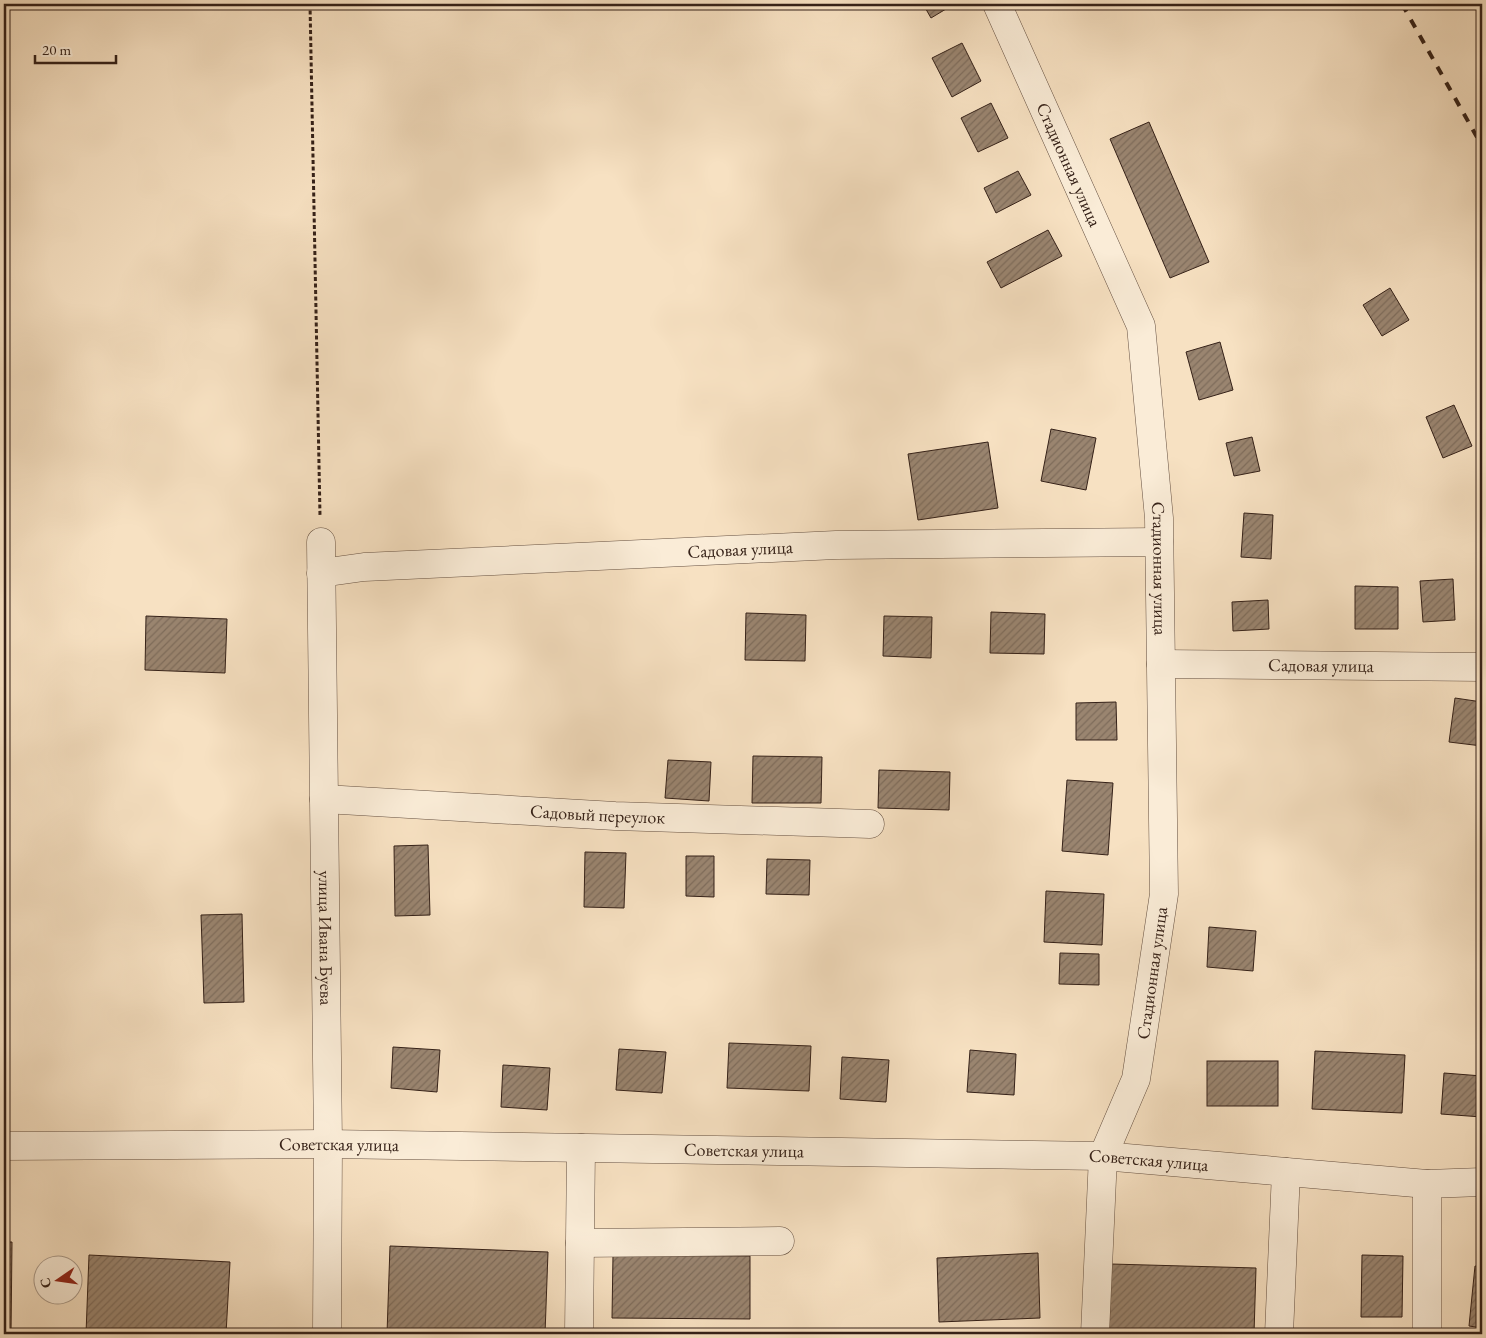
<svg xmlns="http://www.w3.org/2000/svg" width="1486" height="1338" viewBox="0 0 1486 1338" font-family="'EB Garamond',serif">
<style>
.building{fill:url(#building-hatch);stroke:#352118}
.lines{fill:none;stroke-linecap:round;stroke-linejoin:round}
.minor-casing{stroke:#665142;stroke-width:29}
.path{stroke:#352118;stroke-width:3;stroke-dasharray:4 2.5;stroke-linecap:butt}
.minor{stroke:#faecd7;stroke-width:28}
.rail{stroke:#352118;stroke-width:4;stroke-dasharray:9 9;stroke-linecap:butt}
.labels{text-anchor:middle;stroke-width:4.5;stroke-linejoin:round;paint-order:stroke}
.street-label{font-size:18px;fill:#352118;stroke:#faecd7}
</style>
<defs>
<pattern id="building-hatch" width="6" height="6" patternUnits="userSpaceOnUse" patternTransform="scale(1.25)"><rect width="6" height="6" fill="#9a8570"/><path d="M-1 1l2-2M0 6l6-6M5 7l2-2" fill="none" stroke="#7e6c5b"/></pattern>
</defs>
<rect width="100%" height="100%" fill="#f7e1c2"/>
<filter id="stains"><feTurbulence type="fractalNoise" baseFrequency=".004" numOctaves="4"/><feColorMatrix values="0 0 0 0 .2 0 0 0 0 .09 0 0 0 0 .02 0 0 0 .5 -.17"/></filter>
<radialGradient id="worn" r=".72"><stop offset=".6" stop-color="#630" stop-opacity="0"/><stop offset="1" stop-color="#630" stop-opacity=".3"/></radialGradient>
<g class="building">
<path d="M923,4H950L951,6L931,18Z"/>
<path d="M962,43L981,81L952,97L932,58Z"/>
<path d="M991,103L1008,138L978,152L961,118Z"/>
<path d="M1149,122L1209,262L1170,278L1110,139Z"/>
<path d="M1018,171L1031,195L996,213L984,188Z"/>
<path d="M1048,230L1062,256L1001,288L987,262Z"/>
<path d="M1390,288L1409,320L1382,336L1363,305Z"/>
<path d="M1220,342L1233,390L1199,400L1186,352Z"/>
<path d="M1454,405L1472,446L1443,458L1426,417Z"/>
<path d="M1051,429L1096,438L1086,490L1041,481Z"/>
<path d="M1252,437L1260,471L1234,476L1226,443Z"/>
<path d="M988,442L998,508L918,520L908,454Z"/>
<path d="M1244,513L1273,515L1271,559L1241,557Z"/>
<path d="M1453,579L1455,620L1423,622L1420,581Z"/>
<path d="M1355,586L1398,587V629H1355Z"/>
<path d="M1268,600L1269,629L1233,631L1232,602Z"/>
<path d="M991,612L1045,614L1044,654L990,653Z"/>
<path d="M746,613L806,615L805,661L745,660Z"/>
<path d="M146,616L227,619L225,673L145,670Z"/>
<path d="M884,616L932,617L931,658L883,656Z"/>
<path d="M1455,698L1482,702V746L1449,742Z"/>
<path d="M1116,702L1117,740H1076V703Z"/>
<path d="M753,756L822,757L821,803H752Z"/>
<path d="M668,760L711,762L709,801L665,798Z"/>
<path d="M879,770L950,772L949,810L878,808Z"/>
<path d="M1067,780L1113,783L1108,855L1062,851Z"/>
<path d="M428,845L430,915L395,916L394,846Z"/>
<path d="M585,852L626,853L624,908L584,907Z"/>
<path d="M686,856H714V897L686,896Z"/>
<path d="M767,859L810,860L809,895L766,894Z"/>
<path d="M1046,891L1104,894L1102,945L1044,942Z"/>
<path d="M242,914L244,1002L204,1003L201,915Z"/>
<path d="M1209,927L1256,931L1253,971L1207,967Z"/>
<path d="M1060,953L1099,954V985L1059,984Z"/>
<path d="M729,1043L811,1046L809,1091L727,1088Z"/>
<path d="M393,1047L440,1050L437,1092L391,1088Z"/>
<path d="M619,1049L666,1052L662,1093L616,1090Z"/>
<path d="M970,1050L1016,1054L1014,1095L967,1092Z"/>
<path d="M1315,1051L1405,1055L1402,1113L1312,1109Z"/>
<path d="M842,1057L889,1060L886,1102L840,1099Z"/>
<rect x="1207" y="1061" width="71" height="45"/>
<path d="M503,1065L550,1068L547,1110L501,1107Z"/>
<path d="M1444,1073L1482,1076V1117L1441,1114Z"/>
<path d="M4,1242H12L11,1334H4Z"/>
<path d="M390,1246L548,1252L545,1334H387Z"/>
<path d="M1038,1253L1040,1318L939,1322L937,1258Z"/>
<path d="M89,1255L230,1262L226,1334H86Z"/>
<path d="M613,1255L750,1256V1319L612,1318Z"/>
<path d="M1362,1255L1403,1256L1402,1317H1361Z"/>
<path d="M1111,1264L1256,1268L1254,1334L1109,1330Z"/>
<path d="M1475,1266L1482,1267V1328L1469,1326Z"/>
</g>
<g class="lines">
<g class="minor-casing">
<g id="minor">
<path id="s1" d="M997,4L1141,326L1159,518L1164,894L1136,1079L1103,1156L1095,1334"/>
<path id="s2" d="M321,542L328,1144L327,1334"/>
<path id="s3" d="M321,573L364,567L836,545L1159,542"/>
<path id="s4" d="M1161,664L1482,667"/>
<path id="s5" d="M324,799L615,816L870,824"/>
<path id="s6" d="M4,1146L328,1144L1103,1156L1427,1184L1482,1182"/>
<path d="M1427,1184V1334"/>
<path d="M580,1243L780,1241"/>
<path d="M579,1334L581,1148"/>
<path d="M1279,1334L1286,1172"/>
</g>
</g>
<path class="path" d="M310,4L320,516"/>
<use href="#minor" class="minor"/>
<path class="rail" d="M1402,4L1482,146"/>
</g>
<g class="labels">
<g class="street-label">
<text dy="6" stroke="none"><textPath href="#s1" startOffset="176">Стадионная улица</textPath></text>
<text dy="6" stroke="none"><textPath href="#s3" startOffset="420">Садовая улица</textPath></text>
<text dy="6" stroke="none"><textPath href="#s1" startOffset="596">Стадионная улица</textPath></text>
<text dy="6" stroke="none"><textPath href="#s4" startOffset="160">Садовая улица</textPath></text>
<text dy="6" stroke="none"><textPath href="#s5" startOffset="274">Садовый переулок</textPath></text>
<text dy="6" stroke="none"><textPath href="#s2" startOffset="396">улица Ивана Буева</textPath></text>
<text transform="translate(1152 973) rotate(-82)" y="6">Стадионная улица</text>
<text dy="6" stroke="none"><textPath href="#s6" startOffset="335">Советская улица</textPath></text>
<text dy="6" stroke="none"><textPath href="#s6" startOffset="740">Советская улица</textPath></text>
<text dy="6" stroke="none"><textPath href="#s6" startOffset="1145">Советская улица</textPath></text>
</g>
</g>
<rect width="1486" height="1338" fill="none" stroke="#f7e1c2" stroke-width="20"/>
<rect x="5" y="5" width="1476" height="1328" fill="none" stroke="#352118" stroke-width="2.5"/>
<rect x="10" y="10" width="1466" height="1318" fill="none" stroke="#352118"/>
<g transform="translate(58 1280) rotate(257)"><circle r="24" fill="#faecd7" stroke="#ab9b8b"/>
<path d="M0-4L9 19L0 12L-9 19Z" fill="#8f2418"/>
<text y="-8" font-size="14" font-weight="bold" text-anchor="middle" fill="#352118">С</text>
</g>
<path d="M35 55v8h81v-8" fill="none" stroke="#352118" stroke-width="2.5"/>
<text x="42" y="55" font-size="15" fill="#352118" stroke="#faecd7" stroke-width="4" paint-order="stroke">20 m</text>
<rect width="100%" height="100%" filter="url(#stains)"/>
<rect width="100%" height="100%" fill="url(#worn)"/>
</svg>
